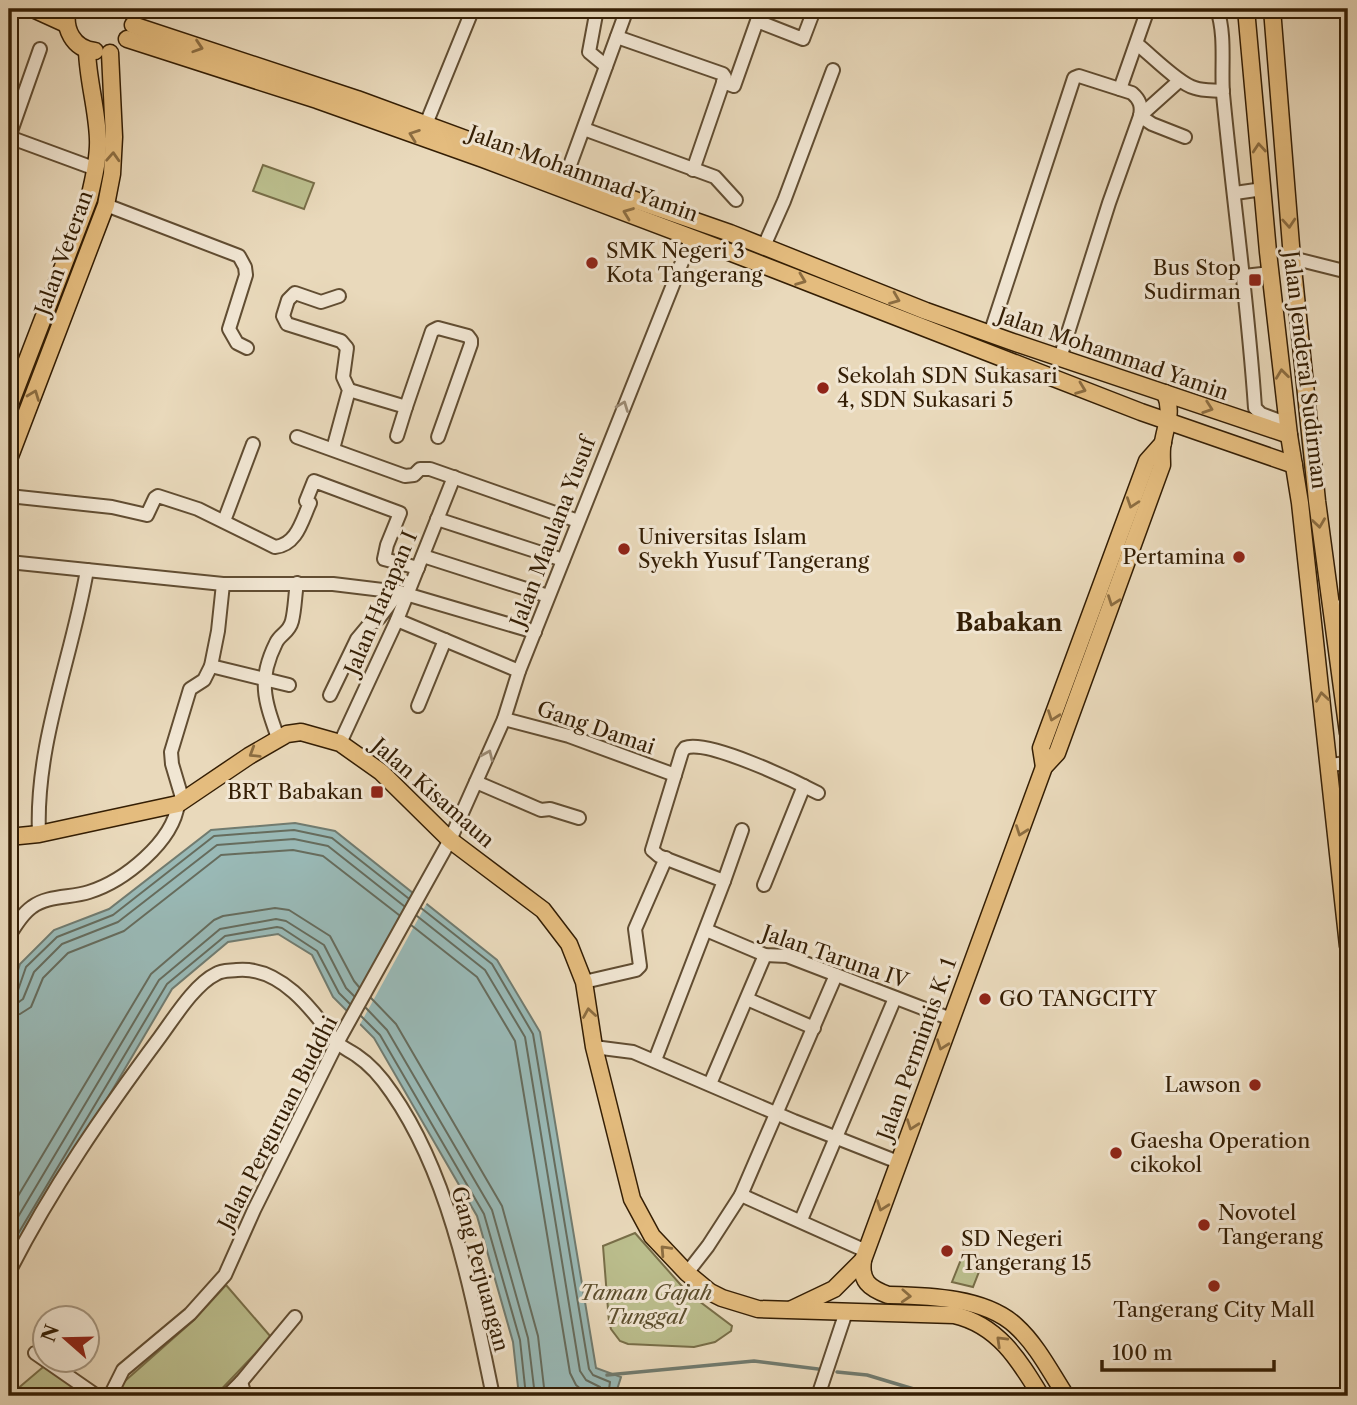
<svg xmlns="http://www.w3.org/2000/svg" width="1357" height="1405" viewBox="0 0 1357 1405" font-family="'Libre Caslon Text',serif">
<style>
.green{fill:#bbbe8d;stroke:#786e48;stroke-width:2}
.water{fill:#99b9b6;stroke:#717b6f;stroke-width:2}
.pier{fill:#e9d9bb}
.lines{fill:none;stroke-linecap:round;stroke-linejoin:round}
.shore{stroke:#666c5d;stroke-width:2}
.stream{stroke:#717b6f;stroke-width:3.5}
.minor-casing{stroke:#614d32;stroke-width:16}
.major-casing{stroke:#341e04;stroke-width:19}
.minor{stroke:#f1e6d3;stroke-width:12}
.major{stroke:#e4bc7e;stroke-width:16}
.oneway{stroke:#8c6d41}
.oneway2{stroke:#9c8c76}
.poi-dot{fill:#8f2418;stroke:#f1e6d3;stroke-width:2.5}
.labels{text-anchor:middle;stroke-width:6;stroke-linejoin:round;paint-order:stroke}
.street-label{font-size:21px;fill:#341e04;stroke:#f1e6d3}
.poi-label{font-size:21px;fill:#341e04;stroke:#f1e6d3;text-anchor:start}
.park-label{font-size:21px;font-style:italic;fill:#5c4e2d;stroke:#f1e6d3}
.quarter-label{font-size:24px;font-weight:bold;fill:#341e04;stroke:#f1e6d3}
</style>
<rect width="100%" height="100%" fill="#e9d9bb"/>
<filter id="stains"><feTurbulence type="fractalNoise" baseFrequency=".00286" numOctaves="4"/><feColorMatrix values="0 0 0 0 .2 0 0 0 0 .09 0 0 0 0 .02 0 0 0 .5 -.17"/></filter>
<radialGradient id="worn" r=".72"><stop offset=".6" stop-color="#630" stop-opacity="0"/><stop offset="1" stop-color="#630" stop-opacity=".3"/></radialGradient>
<g class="green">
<path d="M263,165L314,183L304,209L253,191Z"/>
<path d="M635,1233L687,1292L732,1326L731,1331L715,1342L694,1347L628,1344L620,1341L611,1329L609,1322L603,1246Z"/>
<path d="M964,1252L984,1259L973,1287L952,1282Z"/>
<path d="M226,1285L271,1337L215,1396H108L195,1319Z"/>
<path d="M49,1362L92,1396H9Z"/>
</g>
<path class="water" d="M295,823L335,831L497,960L540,1032L596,1368L621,1377L615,1396H519L513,1342L477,1216L374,1038L333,997L312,955L278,934L228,942L172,989L9,1265V998L20,964L54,930L109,909L211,830Z"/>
<path class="pier" d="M414,890L428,901L358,1028L346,1015Z"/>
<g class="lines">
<g class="shore">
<path d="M421,908L492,964L533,1034L589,1369L593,1375L610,1382L608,1396"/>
<path d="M417,916L485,970L525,1037L580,1371L586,1380L600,1387V1396"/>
<path d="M411,925L477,977L515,1041L570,1373L576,1385L589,1396"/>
<path d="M9,996L17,993L26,967L57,937L113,915L214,836L294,830L332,838L408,898"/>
<path d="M371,998L396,1024L502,1206L538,1336L545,1396"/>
<path d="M9,1005L16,1004L23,999L34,972L62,944L118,922L217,845L294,839L328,846L404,906"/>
<path d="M366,1008L387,1030L492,1210L528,1338L535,1396"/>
<path d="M9,1015L20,1014L31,1007L43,978L68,953L124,931L221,855L293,850L323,856L399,915"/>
<path d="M361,1016L380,1035L484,1214L520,1340L526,1396"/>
<path d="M9,1211L151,974L214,920L223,916L275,908L289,910L330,936L354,981L359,987"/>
<path d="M9,1232L159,980L220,929L276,919L286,921L324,945L346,988L354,996"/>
<path d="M9,1249L167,984L225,936L277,927L282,928L317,951L339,993L350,1004"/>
</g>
<g class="stream">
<path d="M837,1372L867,1375L937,1396"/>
<path d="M607,1375L754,1361L818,1369"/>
</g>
<g class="minor-casing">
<g id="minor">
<path d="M597,9L589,52L606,66"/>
<path d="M1217,9C1226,36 1221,66 1223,94C1233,199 1248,303 1255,408L1261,414L1288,424"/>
<path d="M617,37L723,74L725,77L693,170"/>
<path d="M1137,44C1151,55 1179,84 1195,88C1203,91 1214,90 1223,91"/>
<path d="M40,49L9,137L96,169"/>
<path d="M723,82L734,86L757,21L803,39L814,10L811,9"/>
<path d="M1120,89L1148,9"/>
<path d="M1140,116L1179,81"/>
<path d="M426,124L472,11"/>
<path d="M584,129L715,177L736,200"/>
<path d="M566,176L627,9"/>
<path d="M1235,193L1263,189"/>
<path d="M106,205L239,256L245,267L246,275L229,329L237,343L247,348"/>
<path d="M764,246L784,201L833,70"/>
<path d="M1292,258L1348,272"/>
<path d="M1244,276L1271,273"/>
<path d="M990,334L1074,78L1079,76L1132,93C1140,100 1142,106 1140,116"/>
<path d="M1060,358L1109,203L1140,116L1152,124L1185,137"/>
<path d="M349,390L406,407L432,331L438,328L468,336L471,340V344L438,437"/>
<path d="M397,436L406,407"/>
<path d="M297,437L405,476L414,475L420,469H430L578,521"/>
<path d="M333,449L349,390L343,377L347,348L341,341L287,324L283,316L288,300L295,293L321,302L339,296"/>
<path d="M9,496L112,507L147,515L155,498L158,496L198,509L275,547C297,545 302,520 310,503L306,501L314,481L400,513L387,545L384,559L418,568"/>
<path d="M437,519L563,560"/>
<path d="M224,521L253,444"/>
<path d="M423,556L548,596"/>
<path d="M9,562L223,584H333L399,592L535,632"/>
<path d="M1331,609L1348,604"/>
<path d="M397,620L519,671"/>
<path d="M211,666L289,685"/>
<path d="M330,695L357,639L367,627L379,618L399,592"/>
<path d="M418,706L445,640"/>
<path d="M504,719L569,736L675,775"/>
<path d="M278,738C265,701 257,681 276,643C280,634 289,633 292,621C295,609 295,595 297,583"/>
<path d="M340,743L397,620L454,477"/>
<path d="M1329,765L1348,763"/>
<path d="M476,782L541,810L550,809L579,818"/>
<path d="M183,801L172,764L171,752L190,689L204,680L211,666L218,631L223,584"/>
<path d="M39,834C35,744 72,658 87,570"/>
<path d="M724,881L742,830"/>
<path d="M764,885L804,786"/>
<path d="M706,930L765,955L787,956L951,1019"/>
<path d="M9,936C15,926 22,914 32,907C48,895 71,898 89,892C124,881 173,842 178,804"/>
<path d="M584,982L636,970L640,966L635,929L666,858"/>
<path d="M747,999L814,1028"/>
<path d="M594,1047L633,1052L794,1121L898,1162"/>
<path d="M655,1060L724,881L659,856L652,850L682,752L685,748C707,739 795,781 818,793"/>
<path d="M710,1084L765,955"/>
<path d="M741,1195L866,1251"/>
<path d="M801,1220L895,998"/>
<path d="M9,1272C51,1189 105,1111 160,1037C174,1018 195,984 216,974C222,970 230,971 237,970C280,966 312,1009 335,1040C340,1047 349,1050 356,1055C371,1065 382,1078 392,1093C451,1178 472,1296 493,1396"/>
<path d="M687,1273L708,1246L741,1195L836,975"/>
<path d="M35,1353L97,1396"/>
<path d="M241,1382L295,1317"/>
<path d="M110,1396L123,1370L190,1314L225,1275L254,1210L337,1043L450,840L504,719L519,671L692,237"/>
<path d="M227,1396L241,1382L245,1396"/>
<path d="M818,1396L846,1312"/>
</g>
</g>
<g class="major-casing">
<g id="major">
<path d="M33,9L66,24"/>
<path d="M68,9C63,28 73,49 95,51"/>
<path d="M1246,9L1268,252L1289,435L1300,503L1348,946"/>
<path d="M1272,9L1292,258L1317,501L1348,733"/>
<path d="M133,25L357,99L566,176L730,233L926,311L1010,341L1289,435"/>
<path d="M127,39L317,100L483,159L724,250L1141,412L1294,465"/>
<path d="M9,407L89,199C93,180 99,159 98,139C97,109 88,81 87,51"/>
<path d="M9,459L106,205L112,174L114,137L110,53"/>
<path d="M1044,767L1041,748L1147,461L1163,443"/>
<path d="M9,837L39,834L178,804L249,756L287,734L301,732L340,743L381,772L450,840L543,910L569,944L584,982L594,1047L632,1199L652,1236L687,1273L710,1292L722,1298L758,1309L954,1315C998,1325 1019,1360 1041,1396"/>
<path d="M863,1260C860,1281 869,1288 888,1295C928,1296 985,1297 1016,1326C1037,1345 1051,1373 1066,1396"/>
<path d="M792,1309L834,1289L863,1260L1044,767L1057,753L1162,465C1162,458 1161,449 1163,442C1166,424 1173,412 1165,393"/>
</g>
</g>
<use href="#minor" class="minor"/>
<use href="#major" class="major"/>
</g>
<defs><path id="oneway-chevron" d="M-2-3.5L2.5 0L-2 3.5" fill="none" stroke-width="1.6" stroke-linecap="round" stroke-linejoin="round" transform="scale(1.75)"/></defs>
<g class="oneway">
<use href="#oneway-chevron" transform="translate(198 47) rotate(18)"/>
<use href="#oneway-chevron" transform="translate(414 135) rotate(-160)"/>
<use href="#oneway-chevron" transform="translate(1259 148) rotate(-95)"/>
<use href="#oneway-chevron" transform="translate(113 157) rotate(-87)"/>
<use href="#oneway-chevron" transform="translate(628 213) rotate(-159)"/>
<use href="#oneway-chevron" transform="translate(1289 223) rotate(86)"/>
<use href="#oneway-chevron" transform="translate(801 280) rotate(21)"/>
<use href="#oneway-chevron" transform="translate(895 299) rotate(22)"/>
<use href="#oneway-chevron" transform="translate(1282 374) rotate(-97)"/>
<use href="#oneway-chevron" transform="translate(1081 389) rotate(21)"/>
<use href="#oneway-chevron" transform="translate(34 395) rotate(-69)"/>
<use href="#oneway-chevron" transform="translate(1208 408) rotate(19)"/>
<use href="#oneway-chevron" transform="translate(1132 503) rotate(109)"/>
<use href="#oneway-chevron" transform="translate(1319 523) rotate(82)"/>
<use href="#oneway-chevron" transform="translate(1113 601) rotate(110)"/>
<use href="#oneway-chevron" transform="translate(1322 697) rotate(-98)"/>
<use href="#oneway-chevron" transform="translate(1053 716) rotate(110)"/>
<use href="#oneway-chevron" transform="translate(254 753) rotate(148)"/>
<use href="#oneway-chevron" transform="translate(1021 831) rotate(110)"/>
<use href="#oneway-chevron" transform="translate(589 1013) rotate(-99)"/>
<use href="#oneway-chevron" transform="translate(942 1045) rotate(110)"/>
<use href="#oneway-chevron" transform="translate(912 1125) rotate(110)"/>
<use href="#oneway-chevron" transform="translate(882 1206) rotate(110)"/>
<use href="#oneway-chevron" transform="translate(665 1250) rotate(-133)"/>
<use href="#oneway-chevron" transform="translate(906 1296) rotate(3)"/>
<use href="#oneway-chevron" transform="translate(1001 1341) rotate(-136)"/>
</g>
<g class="oneway2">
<use href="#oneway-chevron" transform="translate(623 406) rotate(-69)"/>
<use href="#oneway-chevron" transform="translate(488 755) rotate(-66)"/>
</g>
<g class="poi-dot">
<circle cx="592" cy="263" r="7"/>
<rect x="1248" y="273" width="14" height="14" rx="3.5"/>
<circle cx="823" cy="388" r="7"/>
<circle cx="624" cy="549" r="7"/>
<circle cx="1239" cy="557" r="7"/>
<rect x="370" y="785" width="14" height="14" rx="3.5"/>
<circle cx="985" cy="999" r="7"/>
<circle cx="1255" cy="1085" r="7"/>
<circle cx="1116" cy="1153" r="7"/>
<circle cx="1204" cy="1225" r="7"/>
<circle cx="947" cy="1251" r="7"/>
<circle cx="1214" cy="1286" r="7"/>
</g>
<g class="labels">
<g class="street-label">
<text transform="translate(583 174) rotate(20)" y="7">Jalan Mohammad Yamin</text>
<text transform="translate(64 253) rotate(-70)" y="7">Jalan Veteran</text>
<text transform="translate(1113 354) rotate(19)" y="7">Jalan Mohammad Yamin</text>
<text transform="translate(1305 370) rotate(83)" y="7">Jalan Jenderal Sudirman</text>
<text transform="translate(553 532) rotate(-69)" y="7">Jalan Maulana Yusuf</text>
<text transform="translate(381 603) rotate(-67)" y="7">Jalan Harapan I</text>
<text transform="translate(596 728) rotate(19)" y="7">Gang Damai</text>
<text transform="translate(433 793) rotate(41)" y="7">Jalan Kisamaun</text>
<text transform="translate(835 957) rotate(19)" y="7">Jalan Taruna IV</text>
<text transform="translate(917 1049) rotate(-70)" y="7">Jalan Permintis K. 1</text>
<text transform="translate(278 1123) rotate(-63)" y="7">Jalan Perguruan Buddhi</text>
<text transform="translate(480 1269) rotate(75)" y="7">Gang Perjuangan</text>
</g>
<g class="poi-label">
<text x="606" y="258">SMK Negeri 3<tspan x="606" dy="24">Kota Tangerang</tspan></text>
<text x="1241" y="275" text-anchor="end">Bus Stop<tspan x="1241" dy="24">Sudirman</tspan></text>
<text x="837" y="383">Sekolah SDN Sukasari<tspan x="837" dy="24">4, SDN Sukasari 5</tspan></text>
<text x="638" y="544">Universitas Islam<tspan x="638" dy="24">Syekh Yusuf Tangerang</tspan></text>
<text x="1225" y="564" text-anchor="end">Pertamina</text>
<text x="363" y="799" text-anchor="end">BRT Babakan</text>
<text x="999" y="1006">GO TANGCITY</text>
<text x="1241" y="1092" text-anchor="end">Lawson</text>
<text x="1130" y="1148">Gaesha Operation<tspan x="1130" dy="24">cikokol</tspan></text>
<text x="1218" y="1220">Novotel<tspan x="1218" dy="24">Tangerang</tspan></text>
<text x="961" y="1246">SD Negeri<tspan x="961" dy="24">Tangerang 15</tspan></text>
<text x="1214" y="1317" text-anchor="middle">Tangerang City Mall</text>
</g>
<g class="park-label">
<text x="646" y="1300">Taman Gajah<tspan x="646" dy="24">Tunggal</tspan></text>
</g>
<g class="quarter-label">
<text x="1009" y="631">Babakan</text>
</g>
</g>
<rect width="1357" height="1405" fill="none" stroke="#e9d9bb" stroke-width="35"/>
<rect x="10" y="10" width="1336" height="1384" fill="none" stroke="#341e04" stroke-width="3.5"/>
<rect x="18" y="18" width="1322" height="1370" fill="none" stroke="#341e04" stroke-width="2"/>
<g transform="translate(66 1339) rotate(290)"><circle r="33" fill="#f1e6d3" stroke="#a59680" stroke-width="2"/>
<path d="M0-5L12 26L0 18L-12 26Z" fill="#8f2418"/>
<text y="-10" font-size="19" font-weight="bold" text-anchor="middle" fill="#341e04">N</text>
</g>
<path d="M1102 1360v10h172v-10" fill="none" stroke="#341e04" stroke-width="3.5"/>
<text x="1112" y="1360" font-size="21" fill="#341e04" stroke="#f1e6d3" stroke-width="5" paint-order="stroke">100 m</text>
<rect width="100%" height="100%" filter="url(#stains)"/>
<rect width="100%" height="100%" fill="url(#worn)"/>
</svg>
